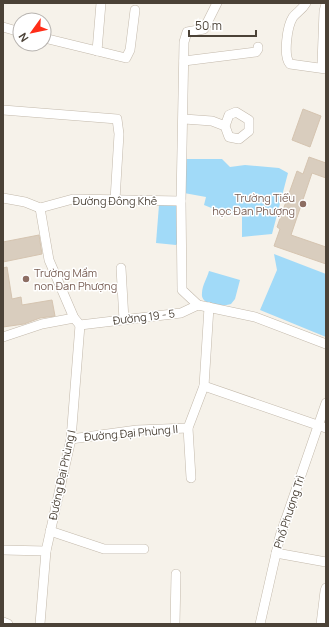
<svg xmlns="http://www.w3.org/2000/svg" width="329" height="627" viewBox="0 0 329 627" font-family="Manrope,sans-serif">
<style>
.water{fill:#a1daf8}
.building{fill:#d9cdbe;stroke:#d5c4b0}
.lines{fill:none;stroke-linecap:round;stroke-linejoin:round}
.minor-casing{stroke:#c3b9ab;stroke-width:10}
.minor{stroke:#fff;stroke-width:9}
.education-dot{fill:#8d6e63;stroke:#fff;stroke-width:1.5}
.labels{text-anchor:middle;stroke-width:3;stroke-linejoin:round;paint-order:stroke}
.education-label{font-size:11px;fill:#785e54;stroke:#fff;text-anchor:end}
.street-label{font-size:11px;fill:#4b4237;stroke:#fff}
</style>
<rect width="100%" height="100%" fill="#f6f2ea"/>
<g class="water">
<path d="M183,159H222L230,167L245,165L279,168L288,173L272,234L242,237V215L219,211L204,205L206,197L184,193Z"/>
<path d="M159,205H173L177,206L178,242L176,245L156,243Z"/>
<path d="M274,254L326,274V337L260,310L277,270Z"/>
<path d="M209,271L240,280L235,299L231,304C223,307 200,306 202,293C202,286 207,278 209,271Z"/>
</g>
<g class="building">
<path d="M303,109L321,116L310,147L292,140Z"/>
<path d="M309,157L326,163V178L312,173L291,235L326,247V264L274,246L280,229L277,227L297,171L303,174Z"/>
<path d="M39,235L42,254L3,262V242Z"/>
<path d="M7,267L12,299L21,297L22,305L52,300L55,316L40,318L24,324L3,327V268Z"/>
</g>
<g class="lines">
<g class="minor-casing">
<g id="minor">
<path d="M306,3C302,10 297,12 293,17C287,26 283,56 290,64L326,69"/>
<path d="M3,27L20,32"/>
<path d="M44,38L126,58L130,50L135,10"/>
<path d="M97,51L101,3"/>
<path d="M184,61L256,52L258,49V47"/>
<path d="M322,64L324,11L326,4"/>
<path d="M3,110L117,119L119,134L115,200"/>
<path d="M184,119L212,121L225,126L229,137L239,139L249,131V120L236,112L229,115L225,126"/>
<path d="M3,198L25,202L40,208L73,199L181,201"/>
<path d="M40,208L49,260L74,318L80,325"/>
<path d="M121,268L124,320"/>
<path d="M198,305L182,290L181,201L184,42L187,32L204,29L217,3"/>
<path d="M80,325L181,313L198,305L255,317L326,344"/>
<path d="M3,337L42,324L74,318"/>
<path d="M204,386L326,428"/>
<path d="M71,439L137,430L188,428"/>
<path d="M191,478L188,428L204,386L209,307"/>
<path d="M50,531L104,549H144"/>
<path d="M3,550L46,551"/>
<path d="M276,553L326,562"/>
<path d="M3,622L8,624"/>
<path d="M40,624L46,551L71,439L80,325"/>
<path d="M175,624L176,574"/>
<path d="M260,624L280,536L326,403"/>
<path d="M321,624L325,591L326,588"/>
</g>
</g>
<use href="#minor" class="minor"/>
</g>
<g class="education-dot">
<circle cx="303" cy="204" r="4"/>
<circle cx="26" cy="279" r="4"/>
</g>
<g class="labels">
<g class="education-label">
<text x="295" y="202">Trường Tiểu<tspan x="295" dy="13">học Đan Phượng</tspan></text>
<text x="34" y="277" text-anchor="start">Trường Mầm<tspan x="34" dy="13">non Đan Phượng</tspan></text>
</g>
<g class="street-label">
<text x="115" y="205">Đường Đông Khê</text>
<text transform="translate(144 317) rotate(-7)" y="4">Đường 19 - 5</text>
<text transform="translate(131 433) rotate(-5)" y="4">Đường Đại Phùng II</text>
<text transform="translate(62 475) rotate(-78)" y="4">Đường Đại Phùng I</text>
<text transform="translate(289 512) rotate(-72)" y="4">Phố Phượng Trì</text>
</g>
</g>
<rect width="329" height="627" fill="none" stroke="#4b4237" stroke-width="8"/>
<g transform="translate(32 32) rotate(237)"><circle r="19" fill="#ffffff" stroke="#b7b3af"/>
<path d="M0-3L7 15L0 10L-7 15Z" fill="#ff2d18"/>
<text y="-6" font-size="11" font-weight="bold" text-anchor="middle" fill="#4b4237">N</text>
</g>
<path d="M189 30v6h67v-6" fill="none" stroke="#4b4237" stroke-width="2"/>
<text x="195" y="30" font-size="12" fill="#4b4237" stroke="#ffffff" stroke-width="3" paint-order="stroke">50 m</text>
</svg>
